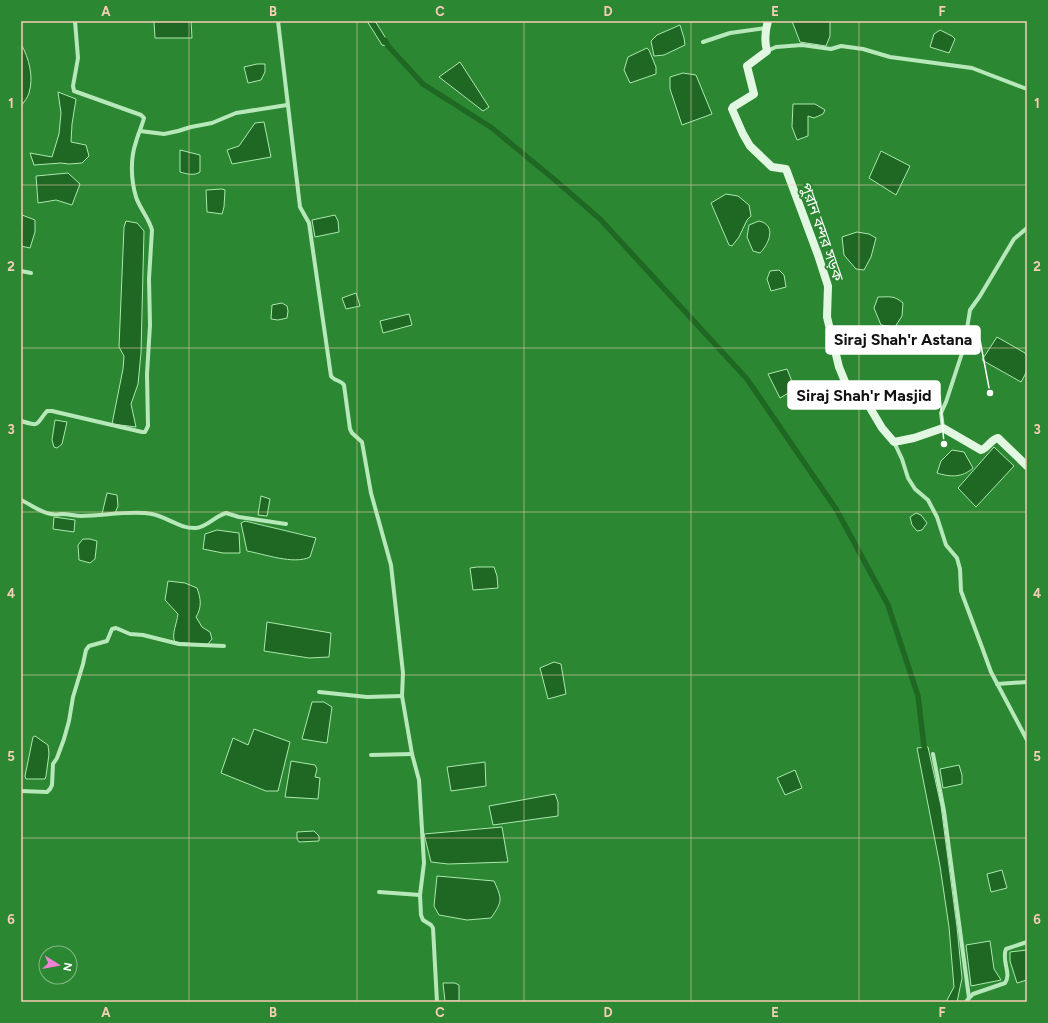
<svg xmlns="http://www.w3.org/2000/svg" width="1048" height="1023" viewBox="0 0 1048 1023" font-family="Figtree,'Noto Sans Bengali',sans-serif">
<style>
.water{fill:#1f6824;stroke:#ace8af}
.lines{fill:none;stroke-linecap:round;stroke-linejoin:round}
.canal{stroke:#1f6824;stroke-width:5.5}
.street{stroke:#b7e8ba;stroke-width:4}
.secondary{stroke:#e1f7e2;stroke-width:8}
.grid{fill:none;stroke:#f8cdb6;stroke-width:1;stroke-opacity:0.55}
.labels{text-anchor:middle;stroke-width:4;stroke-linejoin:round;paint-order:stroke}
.street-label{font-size:15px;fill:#fff;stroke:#2b8731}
.leader{fill:none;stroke:#fff;stroke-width:1.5}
.callout-dot{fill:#fff;stroke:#2b8731;stroke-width:1.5}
.callout{fill:#fff;stroke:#fff;stroke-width:1.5}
.callout-label{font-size:16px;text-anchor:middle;font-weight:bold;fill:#111}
.neatline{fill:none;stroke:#f8cdb6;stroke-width:1.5}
.grid-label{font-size:13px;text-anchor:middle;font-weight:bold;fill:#f8cdb6}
</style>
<rect width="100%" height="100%" fill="#2b8731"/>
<g class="water">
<path d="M154,21H191L192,38H155Z"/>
<path d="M367,21H375L387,40L388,46L382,45Z"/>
<path d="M792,21H830V36L826,46L800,42Z"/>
<path d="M680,25L684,38L685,45L664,55L654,56L651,41L657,35Z"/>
<path d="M940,30L952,36L955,39L949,53L930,47L934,34Z"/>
<path d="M21,44C29,58 34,77 29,93C28,97 24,102 21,106Z"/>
<path d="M647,48L649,50L656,67V74L630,83L624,70L628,57Z"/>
<path d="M460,62L489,107L483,111L439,77Z"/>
<path d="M257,64H265V72L261,80L248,83L244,67Z"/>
<path d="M683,73L696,75L712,114L682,125L670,89V77Z"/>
<path d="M58,92L76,99L72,124L71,142L86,145L89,156L82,163L69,164L61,163L34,165L30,153L52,157L59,134L61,113Z"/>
<path d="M793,104H815L825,110L823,114L814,118L808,116V136L797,140L792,127Z"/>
<path d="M264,122L271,157L232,164L227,150L239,146L255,123Z"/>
<path d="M180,150L200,155V172C194,176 187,174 180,172Z"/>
<path d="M881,151L910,166L896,195L869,178Z"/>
<path d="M68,173L80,184L72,205L56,200L38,203L36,176Z"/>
<path d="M222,189L225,190L224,207L222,214L207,212L206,190Z"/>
<path d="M726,194L738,196L749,205L751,216L747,220L739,237L732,246L729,245L711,203Z"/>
<path d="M22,215L35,220V232L30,248L21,246Z"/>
<path d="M335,215L338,221L339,232L315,237L312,220Z"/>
<path d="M126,221L137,223L144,231L141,353L138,384L131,404L136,427L112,424L123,369L124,356L119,347L124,227Z"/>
<path d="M759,221C777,225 769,244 760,253L753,251L747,237L749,225Z"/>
<path d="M857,232L869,234L876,238L871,257L864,270L856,269L844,255L842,237Z"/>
<path d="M779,270L784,275L786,287L771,291L767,279L770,271Z"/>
<path d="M356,293L360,306L346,309L342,298Z"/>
<path d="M878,297C889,297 894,295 903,303L902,316L895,327L881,325L874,308Z"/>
<path d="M282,303L287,306L288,311L287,318L278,320L271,319L272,305Z"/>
<path d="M409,314L412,325L383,333L380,321Z"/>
<path d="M997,337L1025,353C1031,363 1026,374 1021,382L982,360Z"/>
<path d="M787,369L795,389L780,398L768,374Z"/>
<path d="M55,420L67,422L62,444L57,448L54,447L52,440Z"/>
<path d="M994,447L1014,466L976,507L958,488Z"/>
<path d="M952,450L964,452L973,468C962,478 950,477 937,473L941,461Z"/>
<path d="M107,493L117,495L118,506L115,513L102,514Z"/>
<path d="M261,496L270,499L267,516L258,515Z"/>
<path d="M916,513L921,515L927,523L922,530L917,531L912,525L910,517Z"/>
<path d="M54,517L75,520L74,532L53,529Z"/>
<path d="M245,521L316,538L310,557C294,565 264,554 247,551L241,523Z"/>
<path d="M217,530L239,533L240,553H223L203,549L205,534Z"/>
<path d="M83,539H90L97,541L95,559L90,563L79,560L78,545Z"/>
<path d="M477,567H494L497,576L498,588L473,590L470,568Z"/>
<path d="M168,581L185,583L197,588C201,599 202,607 196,617L202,627L210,632L212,639L207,645L175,642C171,635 177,623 178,614L165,600Z"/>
<path d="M267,622L331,633L329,657L309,658L264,651Z"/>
<path d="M554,662L561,664L566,694L548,699L540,668Z"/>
<path d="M312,702H324L332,707L327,743L302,739Z"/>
<path d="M254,729L290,742L278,791H266L221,773L233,738L248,745Z"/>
<path d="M35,736L48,745L49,754L46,776L45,779H26L25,776L33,737Z"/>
<path d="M928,747L941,806L957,927L962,978L957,1002H946L954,987L949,927L940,866L917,748Z"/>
<path d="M291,761L315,765L317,769L315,777L320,778L318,799L285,797Z"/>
<path d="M485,762L486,786L451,791L447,767Z"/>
<path d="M959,765L962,775V784L943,788L940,769Z"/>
<path d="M795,770L802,788L785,795L777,778Z"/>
<path d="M555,794L558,802V816L493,825L489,806Z"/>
<path d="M502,827L508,862L448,864L431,862L424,834Z"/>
<path d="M314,831L319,836V841L299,842L297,839V832Z"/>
<path d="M1002,870L1007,888L991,892L987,874Z"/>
<path d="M437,876L494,881C502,899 503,901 491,918L467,920L439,915L434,906Z"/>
<path d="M990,941L994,969L1001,980L971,986L966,945Z"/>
<path d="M1027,950V980L1017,983L1010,961V952Z"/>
<path d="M443,983H455L459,985V1001H445Z"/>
</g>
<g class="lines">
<path class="canal" d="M385,40L388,46L423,84L492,128L555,180L600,219L747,379L836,509L888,605L918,696L925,754"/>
<g class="street">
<path d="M278,21L300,207L309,223L331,376C334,381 341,380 344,385L350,429L352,433L362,442L371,493L391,565L403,673L402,696L412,754L419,780L424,863L420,895L421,915L423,920L431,925L433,928L437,1002"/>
<path d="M703,42L730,33L766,28"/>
<path d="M767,51L776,47L802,45L831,49L841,46L863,49L890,57L972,68L1027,89"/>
<path d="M140,131L164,134L178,131L191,127L212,123L236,113L287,105"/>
<path d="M21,271L31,273"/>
<path d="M21,421C41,427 35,425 47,411H52L142,432H145L148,426L147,374L150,325L149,279L152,230C149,218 140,209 136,197C131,180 130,159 136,142C138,134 142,126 144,118L141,115L74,91L73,86L78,58L75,21"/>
<path d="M943,428L941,413L946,402L964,347L970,310L980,296L1014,239L1027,228"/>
<path d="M894,442L902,459L908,478L915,489L928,500L937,517L946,545L957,558L960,569L961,591L983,650L991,672L1027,740"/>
<path d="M21,500C32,505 39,512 51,514C55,515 59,514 63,514C69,514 75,516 81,516C104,516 131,510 152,514C167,517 180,529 196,528C207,527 215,516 226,513L239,517L286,524"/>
<path d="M997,684L1027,682"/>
<path d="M319,692L367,697L402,696"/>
<path d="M933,754L944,811L969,998L966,1002"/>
<path d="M371,755L412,754"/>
<path d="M21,791L47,792L50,789L52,785L53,764L57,758L64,739L69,721L73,697L83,664L86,650L89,646L107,641L112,629L116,628L130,634L143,635L179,644L224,646"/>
<path d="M379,892L420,895"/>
<path d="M969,998L973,994L1005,983C1012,974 1001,960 1006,949L1027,942"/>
</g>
<path class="secondary" d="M768,21C765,31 764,40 767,51L747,66L754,94L733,107L732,109L743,134L750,146L772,167L786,169L818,255L828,286L827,317L839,367L848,389L860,391L882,428L894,442L914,438L943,428L981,450C988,448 991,439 998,438L1027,466"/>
</g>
<path class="grid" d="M189,21V1002M357,21V1002M524,21V1002M691,21V1002M859,21V1002M21,185H1027M21,348H1027M21,512H1027M21,675H1027M21,838H1027"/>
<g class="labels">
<g class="street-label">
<text transform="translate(822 232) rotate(71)" y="5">পুরান বন্দর সড়ক</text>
</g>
</g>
<path class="leader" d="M990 393L980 340M944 444L940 395"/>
<g class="callout-dot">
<circle cx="990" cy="393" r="4"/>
<circle cx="944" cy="444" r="4"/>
</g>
<g class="callout">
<rect x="826" y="326" width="154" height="28" rx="4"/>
<rect x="788" y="381" width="152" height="28" rx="4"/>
</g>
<g class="callout-label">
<text x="903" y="345">Siraj Shah'r Astana</text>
<text x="864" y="401">Siraj Shah'r Masjid</text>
</g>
<rect width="1048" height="1023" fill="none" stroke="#2b8731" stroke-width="44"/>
<g transform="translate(58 965) rotate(101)"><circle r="19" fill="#2b8731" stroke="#80b783"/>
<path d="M0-3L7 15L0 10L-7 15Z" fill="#ee80d6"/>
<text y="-6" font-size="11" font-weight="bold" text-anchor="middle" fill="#ffffff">N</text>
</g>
<rect x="22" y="22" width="1004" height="979" class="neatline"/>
<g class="grid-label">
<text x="106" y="16">A</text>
<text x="273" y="16">B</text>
<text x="440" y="16">C</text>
<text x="608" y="16">D</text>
<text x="775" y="16">E</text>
<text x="942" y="16">F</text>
<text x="11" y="108">1</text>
<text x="1037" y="108">1</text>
<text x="11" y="271">2</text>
<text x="1037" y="271">2</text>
<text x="11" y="434">3</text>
<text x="1037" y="434">3</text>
<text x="11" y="598">4</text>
<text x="1037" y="598">4</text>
<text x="11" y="761">5</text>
<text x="1037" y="761">5</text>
<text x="11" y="924">6</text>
<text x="1037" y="924">6</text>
<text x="106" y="1017">A</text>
<text x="273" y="1017">B</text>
<text x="440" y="1017">C</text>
<text x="608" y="1017">D</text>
<text x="775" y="1017">E</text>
<text x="942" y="1017">F</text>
</g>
</svg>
